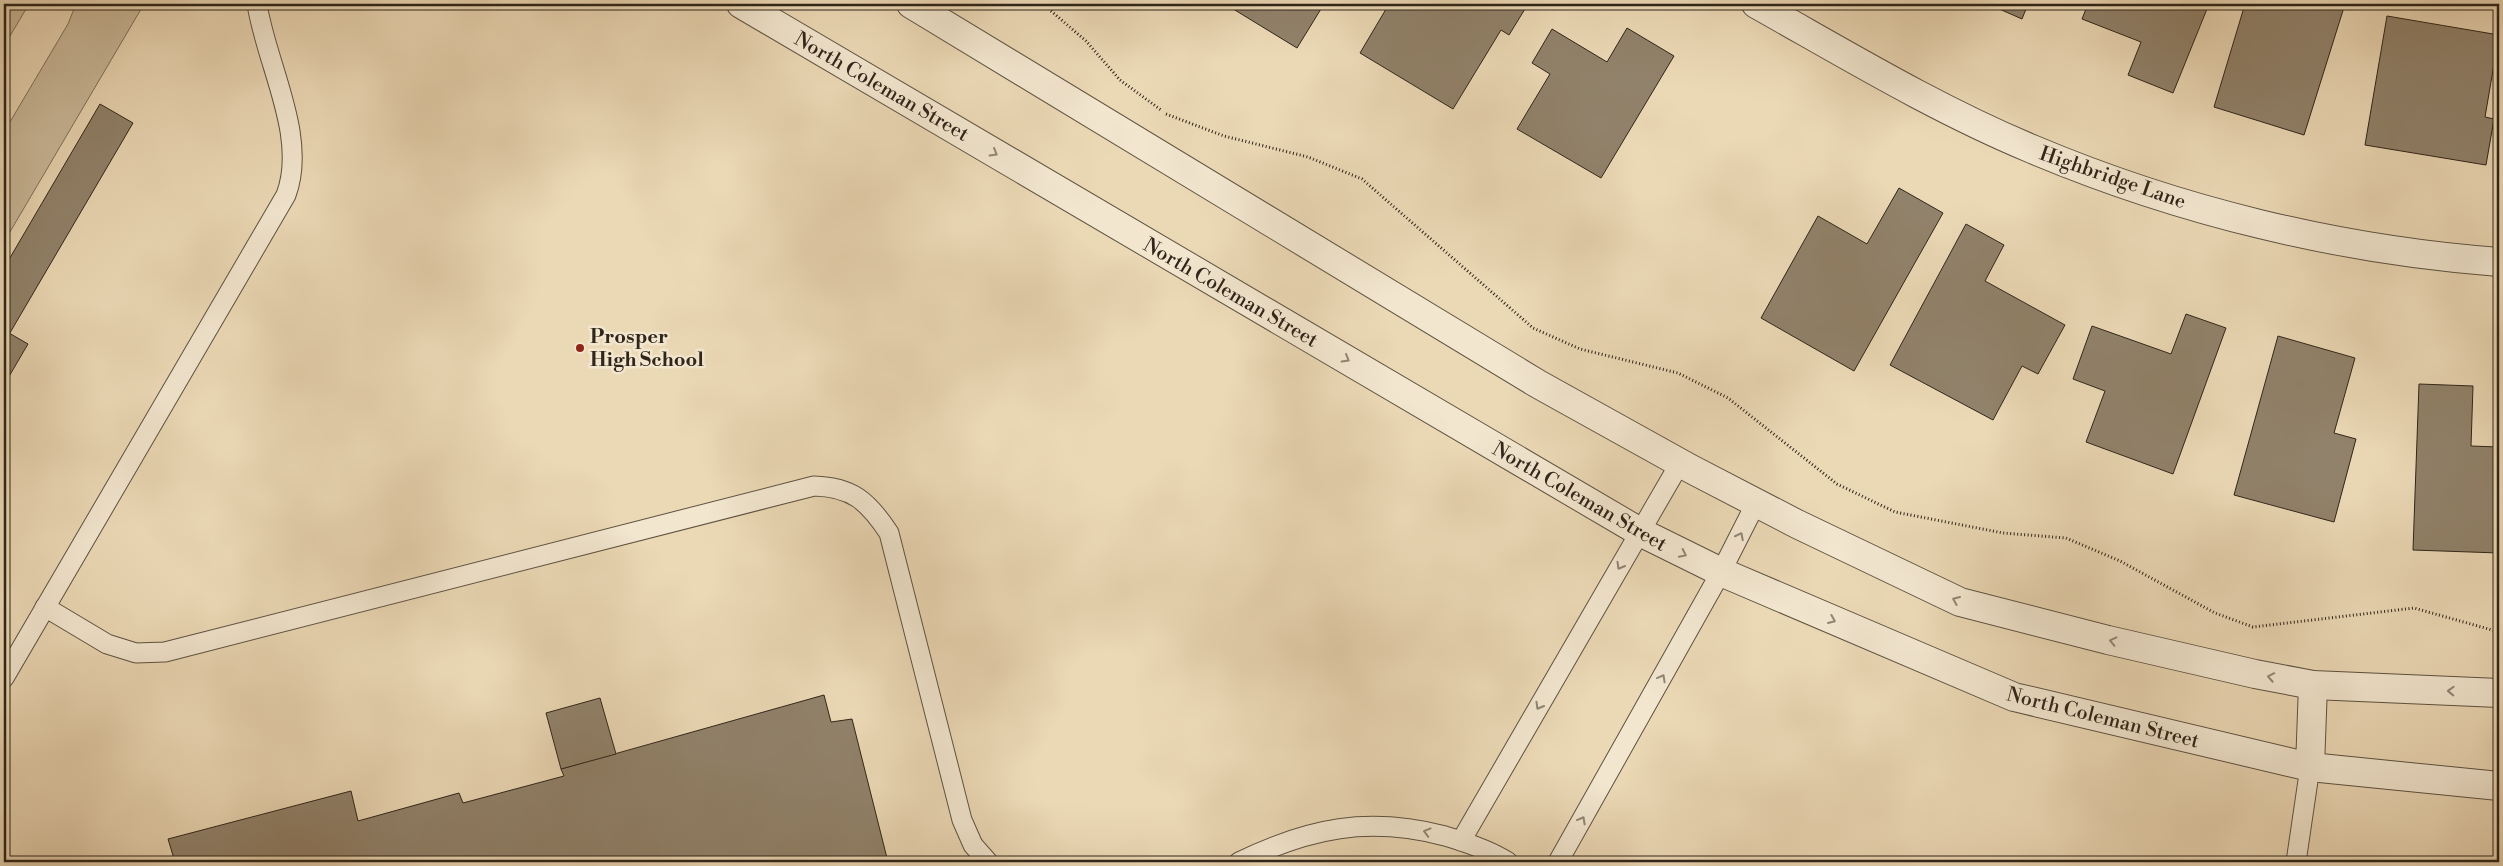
<svg xmlns="http://www.w3.org/2000/svg" width="2503" height="866" viewBox="0 0 2503 866" font-family="'Libre Bodoni',serif">
<style>
.green{fill:#cbba9b;stroke:#7d705a}
.building{fill:#91826b;stroke:#2f251a}
.lines{fill:none;stroke-linecap:round;stroke-linejoin:round}
.service-casing{stroke:#5e5241;stroke-width:21}
.minor-casing{stroke:#5e5241;stroke-width:30}
.tertiary-casing{stroke:#5e5241;stroke-width:30}
.path{stroke:#2f251a;stroke-width:3;stroke-dasharray:1 2.5;stroke-linecap:butt}
.service{stroke:#f2e6cf;stroke-width:19}
.minor{stroke:#f2e6cf;stroke-width:28}
.tertiary{stroke:#f2e6cf;stroke-width:28}
.oneway{stroke:#908674}
.poi-dot{fill:#8f2418;stroke:#f2e6cf;stroke-width:2}
.labels{text-anchor:middle;stroke-width:5;stroke-linejoin:round;paint-order:stroke}
.street-label{font-size:20px;fill:#2f251a;stroke:#f2e6cf}
.poi-label{font-size:20px;font-weight:bold;fill:#2f251a;stroke:#f2e6cf;text-anchor:start}
</style>
<rect width="100%" height="100%" fill="#ebd8b5"/>
<filter id="stains"><feTurbulence type="fractalNoise" baseFrequency=".004" numOctaves="4"/><feColorMatrix values="0 0 0 0 .2 0 0 0 0 .09 0 0 0 0 .02 0 0 0 .5 -.17"/></filter>
<radialGradient id="worn" r=".72"><stop offset=".6" stop-color="#630" stop-opacity="0"/><stop offset="1" stop-color="#630" stop-opacity=".3"/></radialGradient>
<g class="green">
<path d="M4,4H29L4,46Z"/>
<path d="M76,4H144L4,242V132L68,24Z"/>
</g>
<g class="building">
<path d="M1225,4H1324L1297,48Z"/>
<path d="M1389,4H1528L1509,35L1501,30L1453,109L1360,53Z"/>
<path d="M1988,4H2028L2022,19Z"/>
<path d="M2088,4H2209L2173,93L2128,75L2141,42L2082,19Z"/>
<path d="M2245,4H2345L2304,135L2214,107Z"/>
<path d="M2387,16L2499,35L2485,117L2494,119L2486,165L2365,145Z"/>
<path d="M1627,28L1674,56L1601,178L1517,129L1550,74L1532,63L1552,29L1607,62Z"/>
<path d="M100,104L133,123L4,343V268Z"/>
<path d="M1899,188L1943,213L1854,371L1761,318L1818,216L1867,244Z"/>
<path d="M1966,224L2004,245L1985,281L2065,325L2038,374L2022,366L1993,420L1890,365Z"/>
<path d="M2186,314L2226,328L2173,474L2086,442L2105,391L2073,379L2092,326L2171,354Z"/>
<path d="M9,333L28,344L4,385V343Z"/>
<path d="M2278,336L2355,358L2334,433L2356,439L2334,522L2234,495Z"/>
<path d="M2419,384L2473,386L2471,446L2499,447V553L2413,550Z"/>
<path d="M824,695L831,722L852,719L888,862H175L168,839L351,791L358,821L459,793L463,803L564,776L561,769Z"/>
<path d="M600,698L616,754L561,769L546,713Z"/>
</g>
<g class="lines">
<g class="service-casing">
<g id="service">
<path d="M45,607L107,644L136,653L165,652L814,486C852,487 868,501 889,533L962,820L973,845L988,862"/>
<path d="M4,678L286,195C308,136 266,64 257,4"/>
<path d="M1461,841L1680,463"/>
<path d="M1239,862C1309,828 1368,816 1445,836C1465,842 1490,850 1508,862"/>
<path d="M1558,862L1721,572L1756,503"/>
<path d="M2296,862L2310,767"/>
</g>
</g>
<g class="minor-casing">
<path id="minor" d="M1756,4C1847,55 1936,109 2032,149C2179,211 2339,250 2499,262"/>
</g>
<g class="tertiary-casing">
<g id="tertiary">
<path d="M741,4L1640,532L1721,572L2014,697L2310,767L2499,786"/>
<path d="M911,4L1538,384L1691,469L1797,524L1960,602L2108,640L2255,674L2313,685L2499,693"/>
<path d="M2310,767L2313,685"/>
</g>
</g>
<g class="path">
<path d="M1043,4L1086,41L1120,80L1161,110"/>
<path d="M1166,114L1224,136L1308,157L1362,179L1533,328L1580,349L1678,373L1728,398L1837,484L1895,512L2003,533L2066,538L2120,561L2215,613L2253,627L2414,608L2499,632"/>
</g>
<use href="#service" class="service"/>
<use href="#minor" class="minor"/>
<use href="#tertiary" class="tertiary"/>
</g>
<defs><path id="oneway-chevron" d="M-2-3.5L2.5 0L-2 3.5" fill="none" stroke-width="1.6" stroke-linecap="round" stroke-linejoin="round" transform="scale(1.25)"/></defs>
<g class="oneway">
<use href="#oneway-chevron" transform="translate(994 153) rotate(30)"/>
<use href="#oneway-chevron" transform="translate(1346 359) rotate(30)"/>
<use href="#oneway-chevron" transform="translate(1740 536) rotate(-63)"/>
<use href="#oneway-chevron" transform="translate(1683 554) rotate(26)"/>
<use href="#oneway-chevron" transform="translate(1620 566) rotate(120)"/>
<use href="#oneway-chevron" transform="translate(1956 600) rotate(-157)"/>
<use href="#oneway-chevron" transform="translate(1832 620) rotate(23)"/>
<use href="#oneway-chevron" transform="translate(2113 641) rotate(-167)"/>
<use href="#oneway-chevron" transform="translate(2271 677) rotate(-169)"/>
<use href="#oneway-chevron" transform="translate(1662 678) rotate(-61)"/>
<use href="#oneway-chevron" transform="translate(2451 691) rotate(-178)"/>
<use href="#oneway-chevron" transform="translate(1539 706) rotate(120)"/>
<use href="#oneway-chevron" transform="translate(1582 820) rotate(-61)"/>
<use href="#oneway-chevron" transform="translate(1427 832) rotate(-165)"/>
</g>
<circle class="poi-dot" cx="580" cy="348" r="5"/>
<g class="labels">
<g class="street-label">
<text transform="translate(882 86) rotate(30)" y="7">North Coleman Street</text>
<text transform="translate(2113 177) rotate(19)" y="7">Highbridge Lane</text>
<text transform="translate(1231 292) rotate(30)" y="7">North Coleman Street</text>
<text transform="translate(1580 496) rotate(30)" y="7">North Coleman Street</text>
<text transform="translate(2103 717) rotate(14)" y="7">North Coleman Street</text>
</g>
<g class="poi-label">
<text x="590" y="343">Prosper<tspan x="590" dy="23">High School</tspan></text>
</g>
</g>
<rect width="2503" height="866" fill="none" stroke="#ebd8b5" stroke-width="20"/>
<rect x="5" y="5" width="2493" height="856" fill="none" stroke="#2f251a" stroke-width="2.5"/>
<rect x="10" y="10" width="2483" height="846" fill="none" stroke="#2f251a"/>
<rect width="100%" height="100%" filter="url(#stains)"/>
<rect width="100%" height="100%" fill="url(#worn)"/>
</svg>
